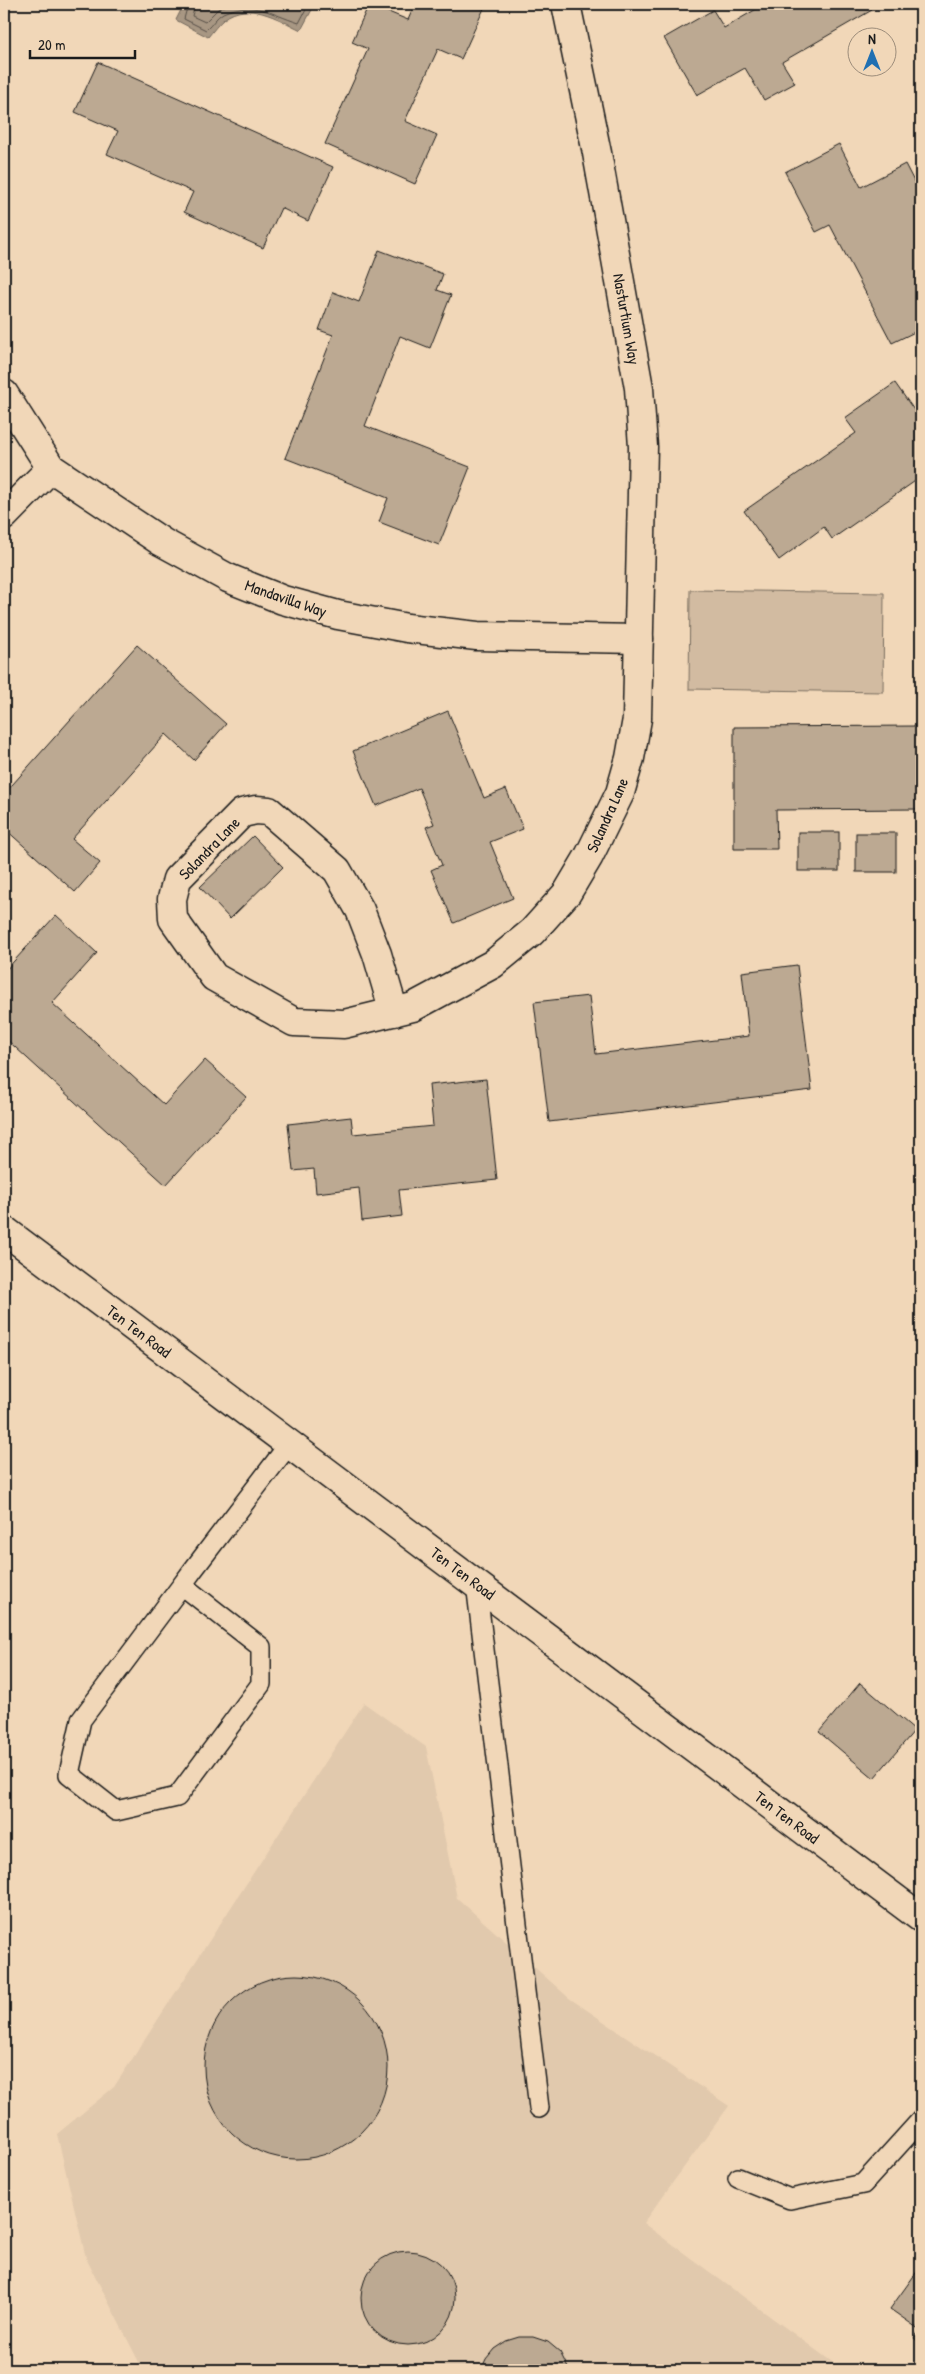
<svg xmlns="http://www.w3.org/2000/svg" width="925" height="2374" viewBox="0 0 925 2374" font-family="'Patrick Hand',sans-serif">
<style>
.built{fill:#e1c9ad}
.green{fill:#d2bba1;stroke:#776c5e}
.water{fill:#a89783;stroke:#70665a}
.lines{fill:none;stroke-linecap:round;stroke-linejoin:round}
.shore{stroke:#544d45;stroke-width:1}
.building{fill:#bca992;stroke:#1c1c1c}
.service-casing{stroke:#1c1c1c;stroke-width:22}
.minor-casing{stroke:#1c1c1c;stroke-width:31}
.secondary-casing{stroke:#1c1c1c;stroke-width:31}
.service{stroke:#f1d7b8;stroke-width:19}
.minor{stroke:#f1d7b8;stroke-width:28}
.secondary{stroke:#f1d7b8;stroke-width:28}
.labels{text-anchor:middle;stroke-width:4;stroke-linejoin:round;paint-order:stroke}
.street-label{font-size:16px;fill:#1c1c1c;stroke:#f1d7b8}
</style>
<rect width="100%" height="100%" fill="#f1d7b8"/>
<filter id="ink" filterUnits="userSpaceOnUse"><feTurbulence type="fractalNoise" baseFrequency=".02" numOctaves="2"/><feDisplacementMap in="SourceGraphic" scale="10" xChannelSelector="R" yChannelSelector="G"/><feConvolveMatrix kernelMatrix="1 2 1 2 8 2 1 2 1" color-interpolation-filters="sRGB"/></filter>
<g filter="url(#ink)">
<path class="built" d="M364,1703L426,1747L457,1898L569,1998L729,2106L643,2223L843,2370H143L86,2258L57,2134L114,2087Z"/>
<path class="green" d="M690,590L884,593L883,692L689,689Z"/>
<path class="water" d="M184,4H315L301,30C278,19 248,0 224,19C218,24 213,31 208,37L176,20Z"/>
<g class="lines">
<g class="shore">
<path d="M188,4L184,19L206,30C212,25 216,17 223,13C254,0 270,14 299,23L309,4"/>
<path d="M195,4L192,16L205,22L218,9L229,4"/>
</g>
</g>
<g class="building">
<path d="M369,4L408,20L415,4H486L461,59L438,49L405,121L437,135L415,184L325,144L368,49L352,42Z"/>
<path d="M765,4H868L872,10L782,62L795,83L764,100L745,68L697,95L664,38L713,10L724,28Z"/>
<path d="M98,62L333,167L308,221L281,208L263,248L184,212L193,192L107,154L118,131L75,112Z"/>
<path d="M839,144L861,187L905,164L921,195V329L892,343L830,225L816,232L785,172Z"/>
<path d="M379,250L443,274L437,290L451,295L430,348L400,336L365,426L470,467L439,545L379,522L388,498L285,458L333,335L319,330L333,292L359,302Z"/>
<path d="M895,383L921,420V477L832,539L824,527L779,560L744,511L856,433L845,418Z"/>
<path d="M137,645L226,724L194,760L166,734L72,839L100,863L75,892L4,828V794Z"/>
<path d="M448,711L484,798L506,789L523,829L490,842L513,898L454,923L431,870L442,865L426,827L434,824L419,788L376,806L353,751Z"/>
<path d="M921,726V846H919V809L776,810L777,849H734V727Z"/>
<rect x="798" y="832" width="41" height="39"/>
<rect x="856" y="833" width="40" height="39"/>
<path d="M253,836L283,867L230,919L200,887Z"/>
<path d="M56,915L97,953L52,1003L164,1105L205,1060L246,1097L166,1185L4,1037V972Z"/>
<path d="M797,965L812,1090L549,1122L534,1002L589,996L596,1054L749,1036L742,972Z"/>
<path d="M486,1079L497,1180L399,1190L402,1216L362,1221L359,1188L316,1193L314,1169L293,1171L288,1124L351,1117L353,1134L433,1126L429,1085Z"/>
<path d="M860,1683L915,1730L874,1778L819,1732Z"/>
<circle cx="296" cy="2067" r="92"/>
<circle cx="408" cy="2298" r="47"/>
<path d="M921,2266V2344L914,2338L920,2330L890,2309Z"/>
<path d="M519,2337H533L548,2342L560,2352L569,2370H481L486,2359L494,2349L506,2341Z"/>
</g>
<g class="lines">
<g class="service-casing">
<g id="service">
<path d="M476,1583L539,2108"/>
<path d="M182,1585L261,1647V1684L177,1797L116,1811L69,1774L81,1720L182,1585L193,1570L290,1443"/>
<path d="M738,2178L790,2199L863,2184L921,2120"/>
</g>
</g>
<g class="minor-casing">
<g id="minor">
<path d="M4,394L51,468L162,542L228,578L283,600L338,615L407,628L477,636L639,639"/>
<path d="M4,516L51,468"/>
<path d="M394,1012L377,954L360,910L337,870L269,811L256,810L242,813L177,879L172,899L173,919L214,977L294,1022L344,1024L413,1007L493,964L532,932L567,893L589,856L620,793L630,758L637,719L643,447L639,388L597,153L566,4"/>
</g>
</g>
<g class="secondary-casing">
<path id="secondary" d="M4,1230L921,1918"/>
</g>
<use href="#service" class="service"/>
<use href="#minor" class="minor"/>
<use href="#secondary" class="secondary"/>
</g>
</g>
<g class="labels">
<g class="street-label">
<text transform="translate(627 319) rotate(80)" y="6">Nasturtium Way</text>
<text transform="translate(286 598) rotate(19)" y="6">Mandavilla Way</text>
<text transform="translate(607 815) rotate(-66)" y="6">Solandra Lane</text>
<text transform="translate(209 848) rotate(-46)" y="6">Solandra Lane</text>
<text transform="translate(139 1331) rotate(37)" y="6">Ten Ten Road</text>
<text transform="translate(463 1573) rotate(37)" y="6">Ten Ten Road</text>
<text transform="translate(787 1817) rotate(37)" y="6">Ten Ten Road</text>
</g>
</g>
<rect width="925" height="2374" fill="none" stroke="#f1d7b8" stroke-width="20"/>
<rect x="10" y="10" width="905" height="2354" fill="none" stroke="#1c1c1c" stroke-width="2" filter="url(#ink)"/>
<g transform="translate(872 52)"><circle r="24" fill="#f1d7b8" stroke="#9c8c7a"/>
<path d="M0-4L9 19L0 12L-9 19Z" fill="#1f6fb2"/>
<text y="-8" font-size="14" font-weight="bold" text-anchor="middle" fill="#1c1c1c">N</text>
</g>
<path d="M30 50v8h105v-8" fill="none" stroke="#1c1c1c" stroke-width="2.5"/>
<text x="38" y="50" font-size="15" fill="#1c1c1c" stroke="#f1d7b8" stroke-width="4" paint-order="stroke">20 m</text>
</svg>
